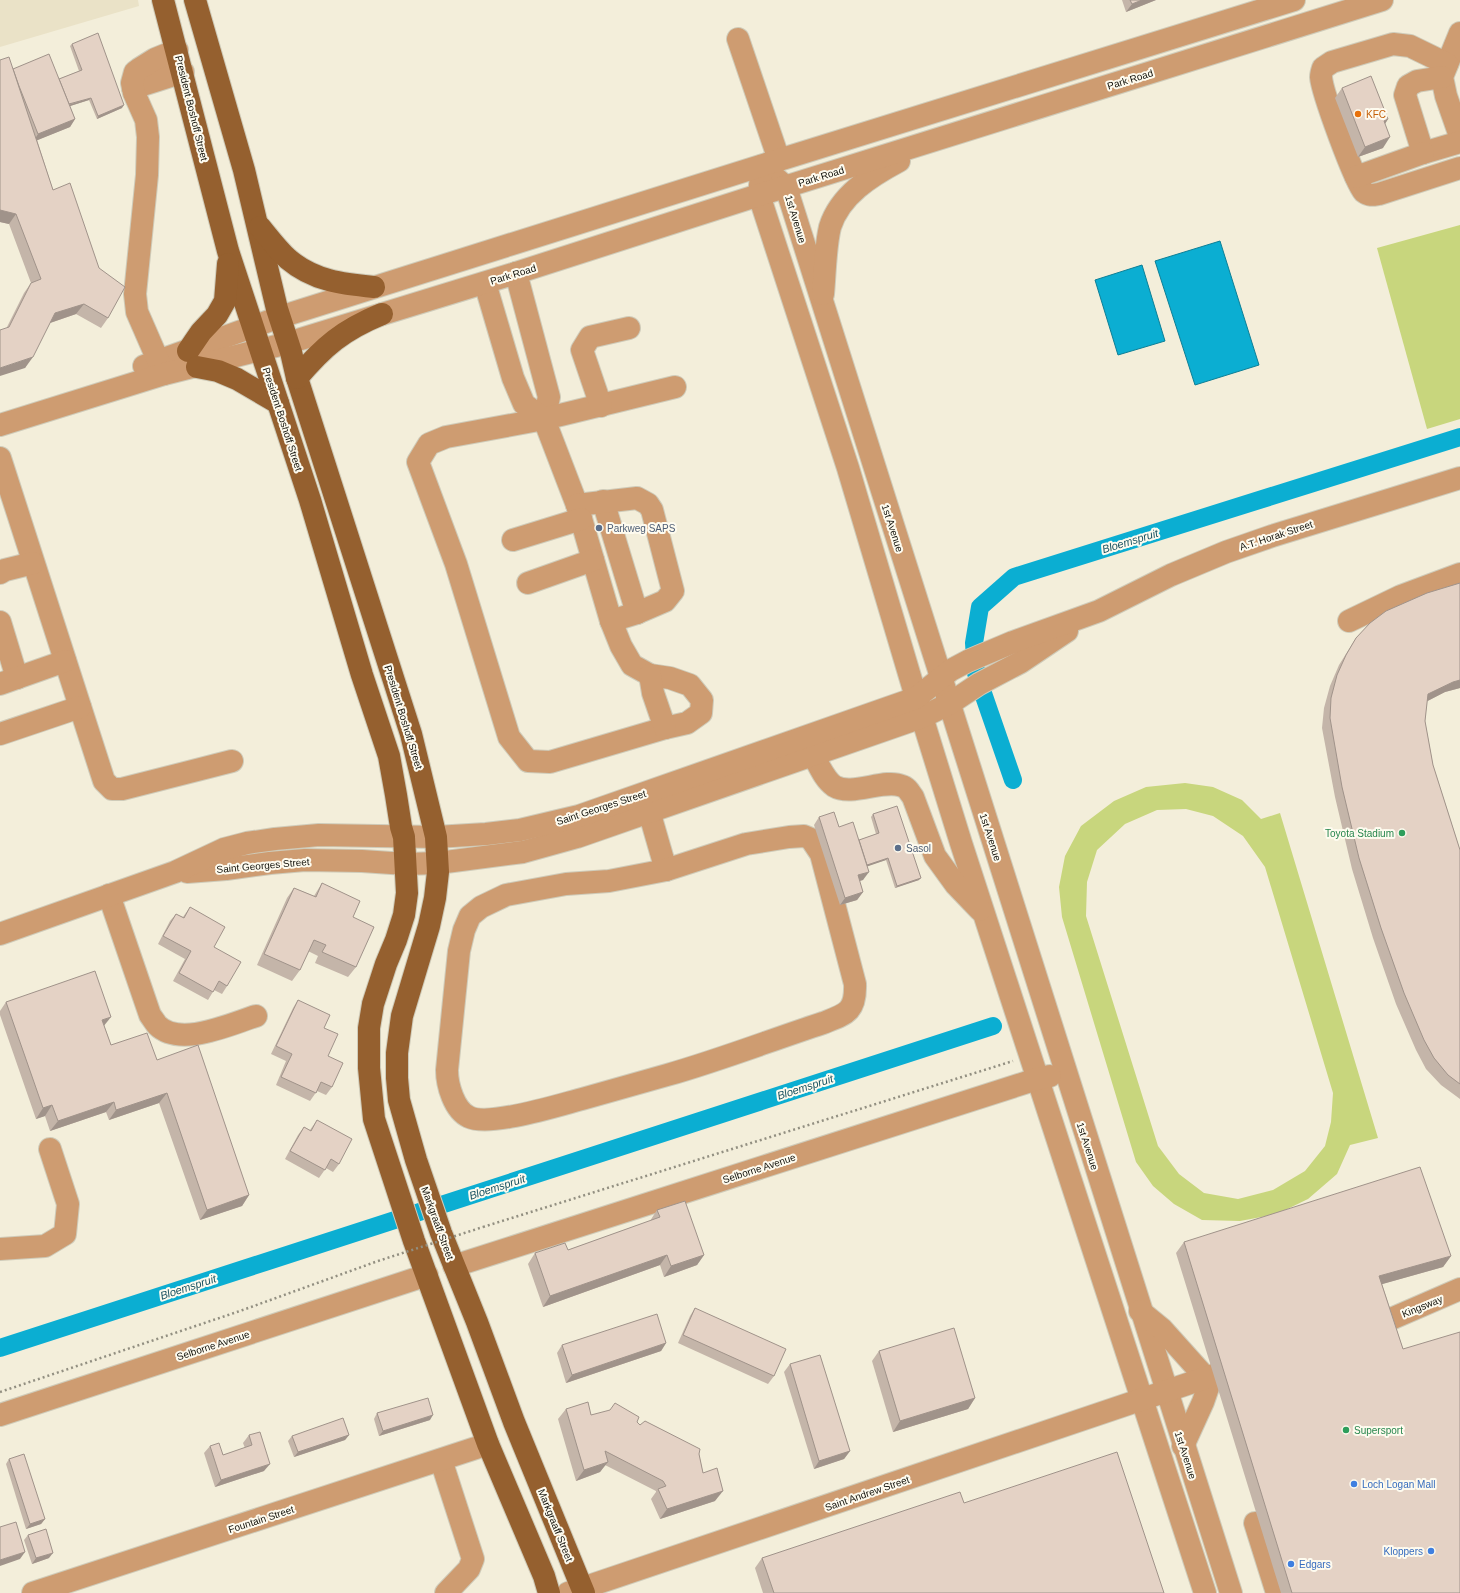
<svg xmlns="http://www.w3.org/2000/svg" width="1460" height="1593" viewBox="0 0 1460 1593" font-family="Arial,sans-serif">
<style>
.built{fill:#eae2c7}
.green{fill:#c8d67d;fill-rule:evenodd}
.water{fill:#0baed2;stroke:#0d7f96}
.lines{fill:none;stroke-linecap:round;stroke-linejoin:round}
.canal{stroke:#0baed2;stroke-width:18}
.minor-casing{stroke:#cfcbb9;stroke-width:24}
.major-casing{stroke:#cfcbb9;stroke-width:24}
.path{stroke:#928f81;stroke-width:2.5;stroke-dasharray:2 3;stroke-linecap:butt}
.minor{stroke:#ce9c71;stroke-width:22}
.major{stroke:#95602f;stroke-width:22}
.path-bridge{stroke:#928f81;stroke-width:2.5;stroke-dasharray:2 3;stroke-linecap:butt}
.wall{fill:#c4b5a9}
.shaded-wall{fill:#a0938a}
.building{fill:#e4d2c5;stroke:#a0938a}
.food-dot{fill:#e8710a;stroke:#fefbef;stroke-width:1.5}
.service-dot{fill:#5c6f8a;stroke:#fefbef;stroke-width:1.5}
.leisure-dot{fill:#2e9e5b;stroke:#fefbef;stroke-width:1.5}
.shop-dot{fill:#3f7fe0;stroke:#fefbef;stroke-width:1.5}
.labels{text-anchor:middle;stroke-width:4;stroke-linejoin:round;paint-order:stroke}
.street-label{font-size:10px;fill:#13120b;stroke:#fefbef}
.food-label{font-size:10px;fill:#c56008;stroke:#fefbef;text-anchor:start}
.service-label{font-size:10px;fill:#4e5e75;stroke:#fefbef;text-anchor:start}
.leisure-label{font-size:10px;fill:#27864d;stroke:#fefbef;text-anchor:end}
.shop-label{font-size:10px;fill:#366cbe;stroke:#fefbef;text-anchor:start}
.water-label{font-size:11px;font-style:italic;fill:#1a5261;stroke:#fefbef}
</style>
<rect width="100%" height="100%" fill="#f3eeda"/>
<path class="built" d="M0,0H138L139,6L0,47Z"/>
<g class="green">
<path d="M1460,225V419L1427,429L1377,248Z"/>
<path d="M1185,783L1213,787L1242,800L1261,819L1280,813L1378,1138L1350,1145L1337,1174L1308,1199L1277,1214L1240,1221L1202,1220L1174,1204L1153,1186L1136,1162L1062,917L1059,887L1065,856L1081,826L1114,801L1146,787ZM1186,809L1213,816L1243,836L1265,867L1333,1093L1331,1122L1325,1146L1305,1171L1273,1190L1238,1199L1204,1193L1179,1174L1158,1146L1086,916L1087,882L1097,850L1125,824L1157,810Z"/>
</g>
<g class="water">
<path d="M1220,241L1259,365L1195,385L1155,261Z"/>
<path d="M1142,265L1165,341L1118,355L1095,280Z"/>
</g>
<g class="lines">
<g class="canal">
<path d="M1013,780L976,673L974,643L980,607L1014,577L1460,437"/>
<path d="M0,1348L993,1026"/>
</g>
<g class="minor-casing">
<g id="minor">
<path d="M1460,33L1442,77L1446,96L1460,136"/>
<path d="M738,39L779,160"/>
<path d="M1447,64L1410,46L1393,44L1332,62L1323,68C1322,71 1321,74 1321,77C1322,92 1355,182 1364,192C1369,196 1373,195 1379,194L1460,168"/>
<path d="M1442,77L1417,81L1408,86L1405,95L1423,153L1460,142"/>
<path d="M133,88L183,72"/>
<path d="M762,166L786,187L1231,1593"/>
<path d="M762,166L759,195L848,468L922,717L961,843L1205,1593"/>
<path d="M1356,177L1423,153"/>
<path d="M516,273L549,397L544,419"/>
<path d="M485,283L513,378L524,404L544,419L577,505L611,621L621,646L632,665L650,675L670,678L690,685L702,700L701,713L687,723L665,728L550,762L528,761L509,737L456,564L418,462L429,444L446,437L544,419L675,387"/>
<path d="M823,294C825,273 825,248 830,227C840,195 871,176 899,161"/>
<path d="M144,366L280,317L779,160L1294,0"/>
<path d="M164,374L137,312L135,294L147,175L148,137L146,120L134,93L132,83L135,72L139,69L155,59L177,50"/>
<path d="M601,406L582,350L590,337L629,328"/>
<path d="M0,425L164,374L288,343L516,273L759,195L1382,0"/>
<path d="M0,458L104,781L112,789H122L232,761"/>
<path d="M603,501L637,613"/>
<path d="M577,505L637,498L648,504L652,510L673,591L665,601L637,613L611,621"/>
<path d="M513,540L581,519"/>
<path d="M0,573L5,570L33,563"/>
<path d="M528,583L593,560"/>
<path d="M1349,621L1401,596L1460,574"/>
<path d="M0,622L17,678"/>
<path d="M650,675L653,693L665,728"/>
<path d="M0,684L65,661"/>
<path d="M0,734L80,707"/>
<path d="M813,755C819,765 824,779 834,786C852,797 884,778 902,786C907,787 910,793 913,797L935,856L956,885L980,910"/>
<path d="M649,811L666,870"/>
<path d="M804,836L811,839L821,854L855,984C856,1012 846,1014 823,1023C771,1040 720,1060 667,1075C639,1083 610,1091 582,1099C559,1105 490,1127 469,1117C454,1110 447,1085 447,1070L459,951L464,930L470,916L481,907L506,895L566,884L609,881L666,870L746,844L789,837Z"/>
<path d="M187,872L226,869L270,863L305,860L362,861L406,864L438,863L523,852L577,837L922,717L949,704L979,684L1021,662L1067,631"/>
<path d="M109,895L150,1015C152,1018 155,1022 157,1025C180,1048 230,1024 256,1016"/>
<path d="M0,934L175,872L224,849L247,843L275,839L319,835L436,837L486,834L520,830L579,816L916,698L951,670L968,661L1013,642L1099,611L1171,575L1226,552L1272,536L1460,478"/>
<path d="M0,1249L45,1246L65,1234L68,1204L50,1149"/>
<path d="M454,1266L1037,1079L1050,1076"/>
<path d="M1140,1311L1162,1329L1206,1378"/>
<path d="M1384,1322L1460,1289"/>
<path d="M0,1415L427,1275"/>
<path d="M1183,1446L1203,1402L1212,1376"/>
<path d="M441,1460L473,1559L469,1569L446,1593"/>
<path d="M1255,1523L1277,1593"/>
<path d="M33,1593L488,1444"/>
<path d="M568,1593L1214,1375"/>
</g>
</g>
<g class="major-casing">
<g id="major">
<path d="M163,0L228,251L310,500L362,675L389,756L396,795L401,827L404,837L407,893L404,915L396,940L386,964L373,1004L369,1028V1068L374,1119L414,1241L488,1444L544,1576L549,1593"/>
<path d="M195,0L244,170L277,309L291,352L297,378L411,734L436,837L438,872L435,898L429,926L402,1016L397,1053V1078L399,1100L416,1160L441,1233L477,1322L514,1422L584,1593"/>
<path d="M260,227C269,238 278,250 288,259C314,281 343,284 374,287"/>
<path d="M188,351L201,332L217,315L225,301L228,264"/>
<path d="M197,367L218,371L237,379L278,403"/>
<path d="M297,378C324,346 343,330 382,314"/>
</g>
</g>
<g class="path">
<path d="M483,1227L1013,1061"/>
<path d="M0,1392L240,1311L378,1261"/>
</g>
<use href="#minor" class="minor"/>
<use href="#major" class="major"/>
<path class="path-bridge" d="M378,1261L483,1227"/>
</g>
<g class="wall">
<path d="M1122,0H1156L1126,12Z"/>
<path d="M72,44L122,108L97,119L89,100L70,106L75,119L70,127L37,140L53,190L108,318L101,328L76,314L50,323L25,368L7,327L24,293L31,283L9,224L0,222V60L13,69L59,79L79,71L70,46Z"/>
<path d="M1342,88L1388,119L1385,124L1383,148L1358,157L1335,98Z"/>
<path d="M1460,583V688L1445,692L1427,701L1425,721L1433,765L1460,850V1099L1456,1096L1441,1085L1426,1069L1416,1050L1396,1004L1373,938L1352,869L1335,797L1322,728L1324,708L1330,686L1339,665L1356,638Z"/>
<path d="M873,814L919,880L895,888L886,860L867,866L863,880L859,881L863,892L857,900L840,905L814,825L819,817L839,827L859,840L876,834L871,817Z"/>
<path d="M322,883L353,917L356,967L348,977L315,963L318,956L308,951L300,970L292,981L257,965L287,898L294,888L314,896Z"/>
<path d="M190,907L214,947L227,986L222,994L214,990L208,1000L173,981L185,959L158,944L170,921L176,914L183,917Z"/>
<path d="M298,1000L324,1028L328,1056L332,1087L326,1095L317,1091L310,1101L276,1085L286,1061L271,1054L293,1008Z"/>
<path d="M6,1002L104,1025L111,1045L157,1060L249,1195L242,1206L200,1220L159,1103L109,1120L106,1112L50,1131L45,1116L36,1119L0,1015V1011Z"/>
<path d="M317,1120L339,1164L333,1172L326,1168L319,1178L285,1159L298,1135L304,1127L310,1130Z"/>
<path d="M657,1210L704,1255L697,1265L664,1277L660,1265L543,1307L528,1264L535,1253L568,1250L650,1221Z"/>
<path d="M1184,1242L1451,1256L1443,1267L1382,1284L1403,1349L1460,1593H1281L1176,1253Z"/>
<path d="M695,1308L774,1376L768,1384L678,1343L690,1316Z"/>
<path d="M666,1343L661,1351L566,1383L557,1353L562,1345Z"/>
<path d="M879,1351L975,1398L968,1409L893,1432L872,1361Z"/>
<path d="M790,1364L850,1451L844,1459L814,1469L784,1372Z"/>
<path d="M566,1409L591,1415L637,1422L640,1425L699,1454L703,1473L715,1501L660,1519L651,1499L656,1492V1491L605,1465L600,1472L576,1481L558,1419Z"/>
<path d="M377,1413L430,1420L379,1436L374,1419Z"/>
<path d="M249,1435L264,1471L215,1487L204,1453L210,1446L223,1455L245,1448L243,1443Z"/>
<path d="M349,1435L345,1440L294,1457L288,1441L292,1436Z"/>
<path d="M9,1459L45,1519L41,1524L26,1529L6,1464Z"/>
<path d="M964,1503L1164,1593H763L755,1568L762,1558Z"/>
<path d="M28,1535L49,1558L32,1564L24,1540Z"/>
</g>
<g class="shaded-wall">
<path d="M1142,0H1156L1126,12L1132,4Z"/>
<path d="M91,98L89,100L64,108L65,106Z"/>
<path d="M124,105L122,108L97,119L98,116Z"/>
<path d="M75,119L70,127L33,142L38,134Z"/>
<path d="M1388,119L1381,130L1384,121Z"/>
<path d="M1390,137L1383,148L1358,157L1365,147Z"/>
<path d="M0,210L16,214L9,224L0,222Z"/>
<path d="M84,304L76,314L47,324L55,313Z"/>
<path d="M33,357L25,368L0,376V368Z"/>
<path d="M1460,680V688L1445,692L1420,705L1428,694L1453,682Z"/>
<path d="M888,858L886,860L860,869L862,866Z"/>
<path d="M869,872L863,880L852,883L858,875Z"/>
<path d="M921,878L919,880L895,888L897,886Z"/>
<path d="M863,892L857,900L840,905L845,898Z"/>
<path d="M111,1017L103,1027L102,1020Z"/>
<path d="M167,1093L159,1103L109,1120L116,1110Z"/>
<path d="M114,1102L106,1112L50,1131L58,1121Z"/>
<path d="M52,1105L45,1116L36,1119L43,1108Z"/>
<path d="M249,1195L242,1206L200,1220L207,1210Z"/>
<path d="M667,1255L660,1265L543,1307L550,1296Z"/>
<path d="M704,1255L697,1265L664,1277L671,1266Z"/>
<path d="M1451,1256L1443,1267L1372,1287L1379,1276Z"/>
<path d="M666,1343L661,1351L566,1383L572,1375Z"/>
<path d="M975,1398L968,1409L893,1432L900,1421Z"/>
<path d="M433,1415L430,1420L379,1436L383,1431Z"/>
<path d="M349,1435L345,1440L294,1457L298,1452Z"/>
<path d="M850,1451L844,1459L814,1469L819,1461Z"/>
<path d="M608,1462L600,1472L576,1481L584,1470Z"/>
<path d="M270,1464L264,1471L215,1487L221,1480Z"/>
<path d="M723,1491L715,1501L660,1519L667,1509Z"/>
<path d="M45,1519L41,1524L26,1529L30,1524Z"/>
<path d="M25,1552L20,1559L0,1566V1560Z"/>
<path d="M53,1553L49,1558L32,1564L36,1558Z"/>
</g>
<g class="building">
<path d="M1130,0H1142L1132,4Z"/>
<path d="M98,33L124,105L98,116L91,98L69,104L59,79L82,70L72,44Z"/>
<path d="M49,54L75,119L38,134L19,86L13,69Z"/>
<path d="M9,57L53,190L70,183L99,268L125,287L108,318L84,304L55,313L33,357L0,368V330L9,327L31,283L41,279L16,214L0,210V60Z"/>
<path d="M1371,76L1388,119L1384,121L1390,137L1365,147L1342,88Z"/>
<path d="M1460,583V680L1453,682L1428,694L1425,721L1433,765L1460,850V1084L1448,1075L1434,1058L1424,1040L1404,993L1381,928L1359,858L1342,787L1330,718L1331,698L1337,675L1346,655L1356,638L1370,623L1386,611L1427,593Z"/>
<path d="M897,806L921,878L897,886L888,858L867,865L859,840L879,833L873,814Z"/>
<path d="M834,812L839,827L853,822L869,872L858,875L863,892L845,898L819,817Z"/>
<path d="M322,883L360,901L353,917L374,927L356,967L322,952L326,945L314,940L300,970L264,954L294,888L316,897Z"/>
<path d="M190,907L225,927L214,947L241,962L227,986L219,981L213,992L179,973L191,951L163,936L176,914L184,918Z"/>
<path d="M95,971L111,1017L102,1020L111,1045L147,1033L157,1060L198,1045L249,1195L207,1210L167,1093L116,1110L114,1102L58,1121L52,1105L43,1108L6,1002Z"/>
<path d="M298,1000L330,1015L324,1028L338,1034L328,1056L343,1063L332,1087L321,1082L316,1093L281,1077L292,1054L276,1046Z"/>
<path d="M317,1120L352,1139L339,1164L331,1159L325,1170L290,1151L304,1127L311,1131Z"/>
<path d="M1420,1167L1451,1256L1379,1276L1403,1349L1460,1332V1593H1292L1184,1242Z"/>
<path d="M685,1201L704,1255L671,1266L667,1255L550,1296L535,1253L565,1243L568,1250L660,1217L657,1210Z"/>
<path d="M695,1308L786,1349L774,1376L683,1335Z"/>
<path d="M657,1314L666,1343L572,1375L562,1345Z"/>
<path d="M954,1328L975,1398L900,1421L879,1351Z"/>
<path d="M820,1355L850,1451L819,1461L790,1364Z"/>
<path d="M428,1398L433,1415L383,1431L377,1413Z"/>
<path d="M588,1402L591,1415L610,1410L615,1403L639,1417L637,1422L640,1425L645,1421L700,1449L699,1454L703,1473L717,1468L723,1491L667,1509L658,1489L666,1486L663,1481L605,1451L608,1462L584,1470L566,1409Z"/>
<path d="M343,1418L349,1435L298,1452L292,1436Z"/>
<path d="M260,1432L270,1464L221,1480L210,1446L219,1443L223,1455L252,1445L249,1435Z"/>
<path d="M1117,1452L1164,1593H774L762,1558L960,1492L964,1503Z"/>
<path d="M24,1454L45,1519L30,1524L9,1459Z"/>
<path d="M16,1522L25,1552L0,1560V1527Z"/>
<path d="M46,1529L53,1553L36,1558L28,1535Z"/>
</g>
<circle class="food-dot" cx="1358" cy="114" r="4"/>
<g class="service-dot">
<circle cx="599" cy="528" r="4"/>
<circle cx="898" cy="848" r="4"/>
</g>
<g class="leisure-dot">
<circle cx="1402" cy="833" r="4"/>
<circle cx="1346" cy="1430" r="4"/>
</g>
<g class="shop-dot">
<circle cx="1354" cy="1484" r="4"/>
<circle cx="1431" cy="1551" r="4"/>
<circle cx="1291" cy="1564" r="4"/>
</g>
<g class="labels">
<g class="street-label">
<text transform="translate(1130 79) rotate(-17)" y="4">Park Road</text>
<text transform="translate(192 108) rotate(76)" y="4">President Boshoff Street</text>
<text transform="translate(821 176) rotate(-17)" y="4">Park Road</text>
<text transform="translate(796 219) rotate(73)" y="4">1st Avenue</text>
<text transform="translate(513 274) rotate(-17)" y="4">Park Road</text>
<text transform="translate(283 419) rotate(72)" y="4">President Boshoff Street</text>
<text transform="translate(893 528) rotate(72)" y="4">1st Avenue</text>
<text transform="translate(1276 535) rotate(-18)" y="4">A.T. Horak Street</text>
<text transform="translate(404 717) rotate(73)" y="4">President Boshoff Street</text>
<text transform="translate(601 807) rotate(-18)" y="4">Saint Georges Street</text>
<text transform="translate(991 837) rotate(72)" y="4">1st Avenue</text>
<text transform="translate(263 865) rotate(-5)" y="4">Saint Georges Street</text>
<text transform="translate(1088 1146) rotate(72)" y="4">1st Avenue</text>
<text transform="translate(759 1168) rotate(-18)" y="4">Selborne Avenue</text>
<text transform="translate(438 1223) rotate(70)" y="4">Markgraaff Street</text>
<text transform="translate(1422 1306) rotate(-22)" y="4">Kingsway</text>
<text transform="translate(213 1345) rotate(-18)" y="4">Selborne Avenue</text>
<text transform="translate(1186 1455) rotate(72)" y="4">1st Avenue</text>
<text transform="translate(867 1493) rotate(-19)" y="4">Saint Andrew Street</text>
<text transform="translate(261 1519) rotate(-18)" y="4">Fountain Street</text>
<text transform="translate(556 1525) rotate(68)" y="4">Markgraaff Street</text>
</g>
<g class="food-label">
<text x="1366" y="118">KFC</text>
</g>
<g class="service-label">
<text x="607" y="532">Parkweg SAPS</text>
<text x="906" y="852">Sasol</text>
</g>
<g class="leisure-label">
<text x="1394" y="837">Toyota Stadium</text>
<text x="1354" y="1434" text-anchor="start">Supersport</text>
</g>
<g class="shop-label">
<text x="1362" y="1488">Loch Logan Mall</text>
<text x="1423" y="1555" text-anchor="end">Kloppers</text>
<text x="1299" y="1568">Edgars</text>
</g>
<g class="water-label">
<text transform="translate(1130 541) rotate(-17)" y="4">Bloemspruit</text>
<text transform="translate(805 1087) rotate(-18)" y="4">Bloemspruit</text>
<text transform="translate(497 1187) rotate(-18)" y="4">Bloemspruit</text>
<text transform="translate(188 1287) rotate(-18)" y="4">Bloemspruit</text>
</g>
</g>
</svg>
